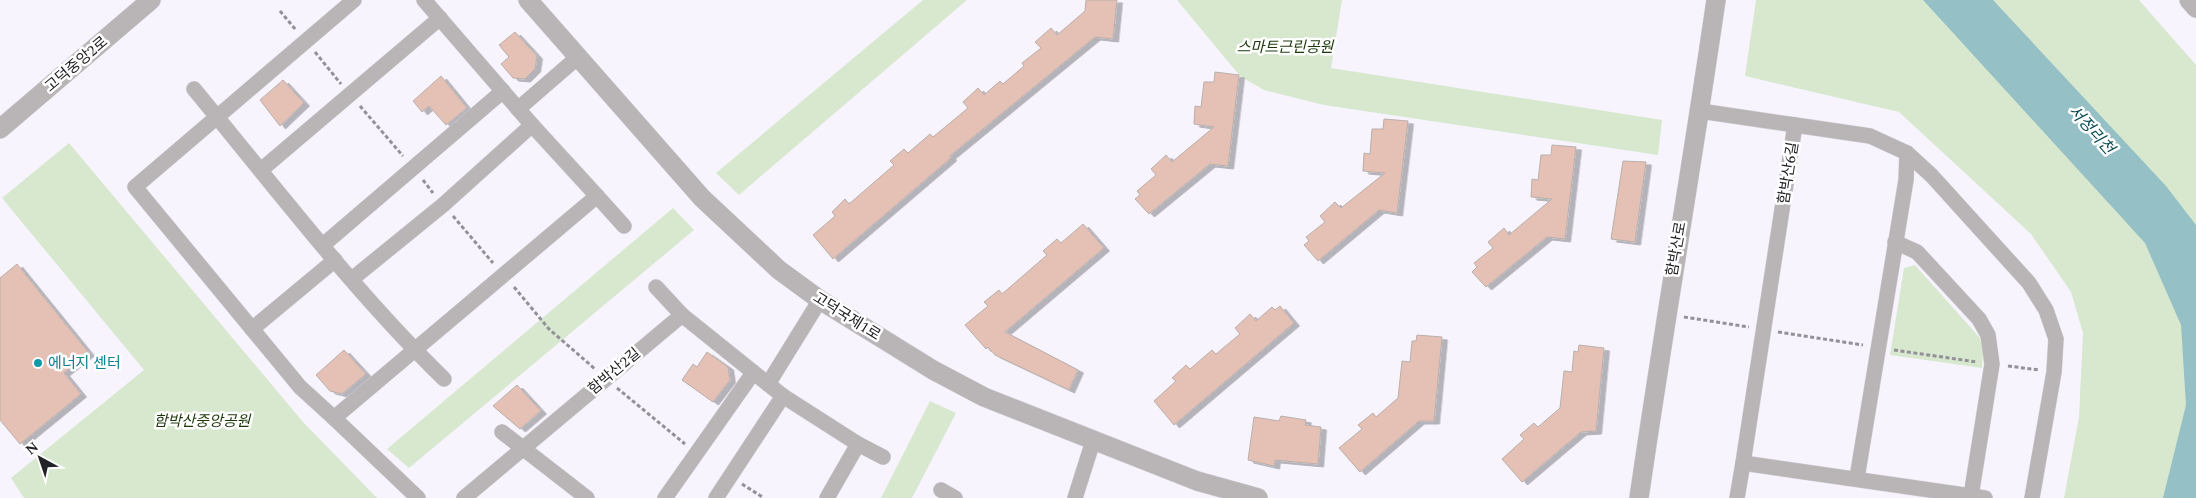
<svg xmlns="http://www.w3.org/2000/svg" width="2196" height="498" viewBox="0 0 2196 498" font-family="Spectral,'Noto Sans KR',serif">
<style>
.green{fill:#d7e8cf}
.water{fill:#95c0c6}
.building{fill:#e5c0b4;stroke:#b9afac;filter:url(#shadow)}
.lines{fill:none;stroke-linecap:round;stroke-linejoin:round}
.minor-casing{stroke:#d5d2db;stroke-width:16}
.tertiary-casing{stroke:#d5d2db;stroke-width:20}
.path{stroke:#939198;stroke-width:3;stroke-dasharray:4 2.5;stroke-linecap:butt}
.minor{stroke:#b9b4b5;stroke-width:15}
.tertiary{stroke:#b9b4b5;stroke-width:19}
.culture-dot{fill:#0f9aa8;stroke:#fff;stroke-width:2}
.labels{text-anchor:middle;stroke-width:5;stroke-linejoin:round;paint-order:stroke}
.park-label{font-size:15px;font-style:italic;fill:#1c370a;stroke:#fff}
.street-label{font-size:15px;fill:#232226;stroke:#fff}
.culture-label{font-size:15px;fill:#0d838f;stroke:#fff;text-anchor:start}
.water-label{font-size:16px;font-style:italic;fill:#0a4c53;stroke:#fff}
</style>
<defs>
<filter id="shadow"><feDropShadow dx="5.5" dy="3" stdDeviation="0" flood-color="#0004"/></filter>
</defs>
<rect width="100%" height="100%" fill="#f7f4fe"/>
<g class="green">
<path d="M923,0H967L739,195L716,173Z"/>
<path d="M1177,0H1342L1331,68L1662,120L1658,155L1324,105L1264,90L1240,76Z"/>
<path d="M1756,0H2139L2196,65V498H2064L2079,417L2083,333L2071,292L2031,234L1899,112L1745,76Z"/>
<path d="M69,143L303,422L377,498H24L11,478L144,370L2,198Z"/>
<path d="M673,208L694,230L409,468L387,449Z"/>
<path d="M1915,265L1980,338L1983,352L1982,368L1890,355L1904,268Z"/>
<path d="M930,401L956,413L912,498H881Z"/>
</g>
<path class="water" d="M1923,0H1993L2166,186L2196,225V498H2163L2186,405L2181,325L2145,243Z"/>
<g class="building">
<path d="M1086,0H1117L1113,39L1095,37L950,156L951,158L833,259L813,235L835,216L832,212L845,199L849,204L894,165L890,161L904,149L908,153L930,134L933,137L968,108L963,102L978,88L984,95L1000,81L1003,84L1024,66L1022,63L1041,48L1035,42L1051,28L1057,35L1085,11Z"/>
<path d="M515,32L537,56L535,69L525,79L513,78L501,64L509,57L499,45Z"/>
<path d="M1215,72L1239,75L1228,166L1210,164L1149,214L1135,199L1140,195L1137,191L1156,175L1151,169L1166,155L1172,162L1214,127L1194,124L1195,106L1201,107L1204,82H1214Z"/>
<path d="M441,76L467,108L446,125L429,106L422,112L413,101Z"/>
<path d="M283,80L304,103L280,126L260,100Z"/>
<path d="M1384,119L1408,121L1397,213L1379,210L1318,261L1304,245L1309,241L1306,237L1325,222L1320,216L1335,202L1341,208L1385,173L1363,171L1364,153L1370,154L1372,129H1383Z"/>
<path d="M1552,145L1576,147L1565,239L1547,237L1486,287L1472,272L1477,267L1474,263L1493,248L1488,242L1504,228L1509,235L1552,199L1531,197L1532,179L1538,180L1541,155H1551Z"/>
<path d="M1623,161L1646,162L1635,242L1611,239Z"/>
<path d="M1083,224L1104,248L1005,332L1078,370L1069,390L995,355L988,347L986,349L965,325L988,306L984,302L999,290L1002,294L1047,255L1043,251L1057,239L1061,243Z"/>
<path d="M17,264L89,353L64,373L81,394L20,444L0,420V278Z"/>
<path d="M1280,306L1294,323L1174,425L1154,401L1176,381L1172,378L1186,365L1190,369L1212,350L1216,354L1240,334L1235,328L1250,314L1256,321L1272,307L1275,310Z"/>
<path d="M1417,335L1442,337L1434,421H1419L1360,472L1339,448L1362,429L1358,425L1373,413L1376,417L1398,398L1402,361L1410,362L1412,341H1416Z"/>
<path d="M1579,345L1604,348L1596,431L1581,432L1522,482L1502,459L1524,439L1520,435L1534,423L1538,427L1560,408L1564,371L1572,372L1574,351L1578,352Z"/>
<path d="M344,350L366,374L342,394L330,391L316,375Z"/>
<path d="M707,352L728,367L730,380L713,402L682,380L693,364L697,367Z"/>
<path d="M517,385L541,411L520,429L493,406Z"/>
<path d="M1281,416L1306,420L1305,425L1321,427L1318,464L1275,460L1274,466L1248,460L1254,417L1279,421Z"/>
</g>
<g class="lines">
<g class="minor-casing">
<g id="minor">
<path d="M354,0L135,187L300,387L334,418L597,196L532,125L424,0"/>
<path d="M194,89C275,187 353,290 444,379"/>
<path d="M518,109L578,57"/>
<path d="M1700,111L1795,125"/>
<path d="M261,170L440,18"/>
<path d="M597,196L624,226"/>
<path d="M1895,242L1917,252L1979,319L1988,335L1992,364L1971,496"/>
<path d="M323,245L503,91"/>
<path d="M352,279L443,205L532,125"/>
<path d="M656,287L682,315"/>
<path d="M252,329L335,260"/>
<path d="M768,384L820,300"/>
<path d="M334,418L418,498"/>
<path d="M502,432L587,498"/>
<path d="M858,444L883,457"/>
<path d="M1857,478L1906,180L1907,153"/>
<path d="M941,490L955,498"/>
<path d="M464,498L682,315L783,396L858,444L827,498"/>
<path d="M665,498L753,373"/>
<path d="M716,498L783,396"/>
<path d="M1075,498L1093,441"/>
<path d="M1737,498L1743,463"/>
<path d="M1985,498L1743,463L1795,125L1870,136L1907,153L1932,176L2029,283L2046,310L2056,339L2054,372L2032,498"/>
</g>
</g>
<g class="tertiary-casing">
<g id="tertiary">
<path d="M528,0L702,198L779,270L820,300L933,370L984,397L1197,481L1258,498"/>
<path d="M2189,0L2196,8"/>
<path d="M0,129L151,0"/>
<path d="M1639,498C1663,332 1692,166 1716,0"/>
</g>
</g>
<g class="path">
<path d="M280,11L296,30"/>
<path d="M315,52L341,84"/>
<path d="M360,106L403,156"/>
<path d="M423,180L433,193"/>
<path d="M453,216L493,263"/>
<path d="M514,287L549,329L595,369"/>
<path d="M1684,317L1749,327"/>
<path d="M1778,332L1863,345"/>
<path d="M1894,350L1977,362"/>
<path d="M2008,366L2039,370"/>
<path d="M617,388L685,444"/>
<path d="M742,484L764,498"/>
</g>
<use href="#minor" class="minor"/>
<use href="#tertiary" class="tertiary"/>
</g>
<circle class="culture-dot" cx="38" cy="363" r="5"/>
<g class="labels">
<g class="park-label">
<text x="1285" y="52">스마트근린공원</text>
<text x="202" y="426">함박산중앙공원</text>
</g>
<g class="street-label">
<text transform="translate(76 64) rotate(-40)" y="5">고덕중앙2로</text>
<text transform="translate(1788 173) rotate(-81)" y="5">함박산6길</text>
<text transform="translate(1676 249) rotate(-80)" y="5">함박산로</text>
<text transform="translate(847 316) rotate(32)" y="5">고덕국제1로</text>
<text transform="translate(614 371) rotate(-40)" y="5">함박산2길</text>
</g>
<g class="culture-label">
<text x="48" y="368">에너지 센터</text>
</g>
<g class="water-label">
<text transform="translate(2092 129) rotate(48)" y="6">서정리천</text>
</g>
</g>
<g transform="translate(40 458) rotate(320)" stroke="#ffffff" stroke-width="4" paint-order="stroke">
<path d="M0-4L9 19L0 12L-9 19Z" fill="#232226"/>
<text y="-8" font-size="14" font-weight="bold" text-anchor="middle" fill="#232226">N</text>
</g>
</svg>
